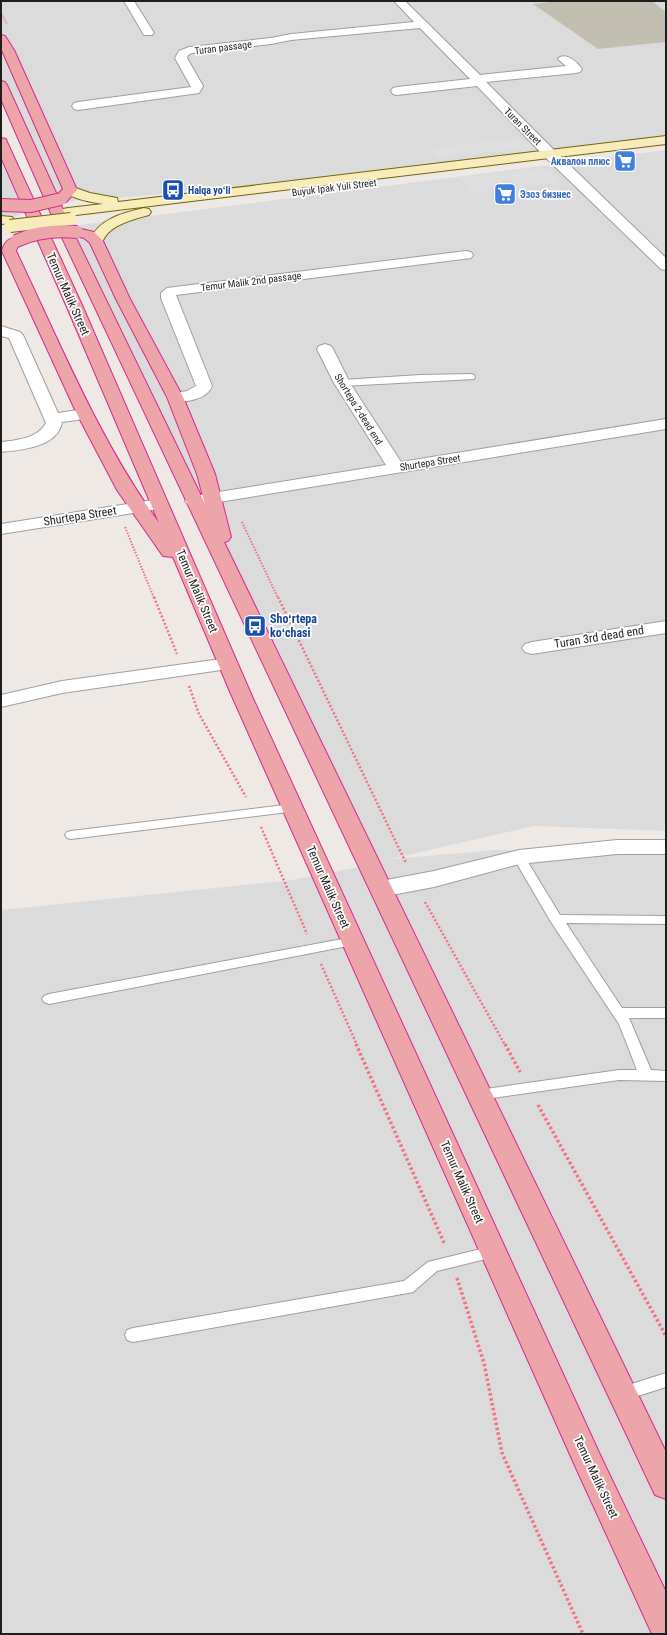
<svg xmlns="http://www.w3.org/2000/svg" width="667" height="1635" viewBox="0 0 667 1635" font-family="'Roboto Condensed',sans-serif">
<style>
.residential{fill:#dcdbdb}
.construction{fill:#c3bfb0}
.parking{fill:#dedede}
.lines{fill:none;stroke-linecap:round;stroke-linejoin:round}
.service-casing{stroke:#9f9f9f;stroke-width:2}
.minor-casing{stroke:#9f9f9f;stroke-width:2}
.secondary-casing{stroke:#736408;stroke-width:2}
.trunk-casing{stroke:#d5298f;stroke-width:2}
.path-far3{stroke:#f66f82;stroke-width:1.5;stroke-dasharray:1 1;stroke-linecap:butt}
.path-far2{stroke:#f66f82;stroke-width:2;stroke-dasharray:1.5 1.5;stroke-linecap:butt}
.path-far1{stroke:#f66f82;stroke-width:2.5;stroke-dasharray:2 2;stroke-linecap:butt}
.path{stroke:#f66f82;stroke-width:3.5;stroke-dasharray:2.5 2.5;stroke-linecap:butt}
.service{fill:#fff;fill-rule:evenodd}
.minor{fill:#fff;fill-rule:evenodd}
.secondary{fill:#f8ecba;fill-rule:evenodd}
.trunk{fill:#eea5a9;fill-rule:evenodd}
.secondary-bridge-casing{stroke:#736408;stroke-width:14;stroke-linecap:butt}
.trunk-bridge-casing{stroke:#d5298f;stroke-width:14;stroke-linecap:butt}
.secondary-bridge{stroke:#f8ecba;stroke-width:12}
.trunk-bridge{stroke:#eea5a9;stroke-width:12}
.labels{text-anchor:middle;stroke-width:3.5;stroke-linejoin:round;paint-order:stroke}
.far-street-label{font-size:10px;fill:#1e1e1e;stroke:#fff}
.far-shop-label{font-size:10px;font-weight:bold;fill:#366cbe;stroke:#fff;text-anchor:end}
.far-transit-label{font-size:10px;font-weight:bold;fill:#164399;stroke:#fff;text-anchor:start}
.street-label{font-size:12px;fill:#1e1e1e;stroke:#fff}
.transit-label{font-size:12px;font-weight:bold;fill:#164399;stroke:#fff;text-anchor:start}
</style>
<rect width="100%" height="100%" fill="#efe9e5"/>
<g class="residential">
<path d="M1,1H666V140L550,154L141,196L108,199L90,196L55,207L1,85Z"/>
<path d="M1,142L31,210L7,220H1Z"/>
<path d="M666,150V831L534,826L391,859L495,850L666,849V1634H1V910L292,880L369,865L64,227Z"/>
</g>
<path class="construction" d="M559,1H652L666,12V42L598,49L533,4Z"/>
<g class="parking">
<path d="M522,138L531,148L437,158L428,148Z"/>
<path d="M547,168L561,182L475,193L461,178Z"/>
</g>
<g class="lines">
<g class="service-casing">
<g id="service">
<path d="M471,374L474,375L475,377L474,379L342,386L338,383L342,380L420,375Z"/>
<path d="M292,804L296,805L298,808L296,811L71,839L67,838L65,835L67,832L71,831Z"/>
<path d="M519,853L523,854L560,915L666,916V924L566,923L622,1008H666V1018H629L651,1070L666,1071V1081L619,1080L479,1100L474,1099L472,1095L474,1091L479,1090L619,1070H637L619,1024L551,922L513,857L515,854Z"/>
<path d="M353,937L358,938L359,941L358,944L49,1004L44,1002L42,999L44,996L49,994Z"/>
<path d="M493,1246L498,1248L501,1252L498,1256L437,1271L413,1292L408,1293L133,1342L127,1340L125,1335L127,1330L133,1328L404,1281L428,1262Z"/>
<path d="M666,1373V1387L622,1401L616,1399L614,1394L616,1389Z"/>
</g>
</g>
<g class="minor-casing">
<g id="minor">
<path d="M124,1H134L154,33L152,35H144Z"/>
<path d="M394,1H405L480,75L566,66L558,59L560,57C568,54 577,62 582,69L580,72L576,73L486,82L555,151L666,258V270L661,269L545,157L477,86L397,95L393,94L391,91L393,88L397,87L470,79L420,28L291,40L271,44L192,53L188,55L187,58L203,86L199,93L78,110L74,109L72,106L74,103L78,102L191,87L175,58L179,51L189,47L271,38L291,34L414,22Z"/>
<path d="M466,251L471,252L473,255L471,258L176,295L212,386C207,400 182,404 169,400L167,397L169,394L187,391L196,386L161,298V293L167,288Z"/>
<path d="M1,326L20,332L23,335L58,413L85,409L91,410L93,414L91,418L62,422C58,447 21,450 1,452V442C17,440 37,439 46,423L9,338L1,336Z"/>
<path d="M325,344L331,346L333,349L350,383L401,462L666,419V429L194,506L188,505L185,501L188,497L194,496L386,465L334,383L317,349L319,346Z"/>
<path d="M159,499L165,500L168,504L165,508L1,534V524Z"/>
<path d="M666,621V633L532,654L525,652L522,648L525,644L532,642Z"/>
<path d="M228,658L235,660L238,664L235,668L62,693L1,707V695L62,681Z"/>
<path d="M617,840H666V854H617L519,864L434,887L381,897L373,894L370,889L373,884L381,881L434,871L519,850Z"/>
</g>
</g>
<g class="secondary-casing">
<g id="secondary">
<path d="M666,136V144L68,216L63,215L61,212L63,209L68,208L103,204C92,202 70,199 63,190L65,187L70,186L90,193L117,198L118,202Z"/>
<path d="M144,208L149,209L151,212L149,215C135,219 118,223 108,233C105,236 103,240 101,244L96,245L91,244L89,241C99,219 122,213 144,208Z"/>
<path d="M1,216L12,217L14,220L12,223L1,224Z"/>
</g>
</g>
<g class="trunk-casing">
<g id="trunk">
<path d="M1,35L5,36L14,50L77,190L66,202L60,203L71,227L72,229L77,228L94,232L103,241L130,299L183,397L215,474L231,537L228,541L224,542L666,1452V1499L655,1495L57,227L1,99V81L5,82L7,85L57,195L63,189L1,48ZM75,236L84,238L90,243L116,299L167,397L197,474L205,504Z"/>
<path d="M1,138L6,139L7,142L82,305L251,694L602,1459L666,1592V1634H652L576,1468L231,694L173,557L163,556L117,490L77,414L2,251C4,241 11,236 21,238L23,241L17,248L16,251C60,343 99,440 159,523L66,305L1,157Z"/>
</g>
</g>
<path class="path-far3" d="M1,13L7,24"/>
<g class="path-far2">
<path d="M242,522L278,598"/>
<path d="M125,527L154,598"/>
</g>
<g class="path-far1">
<path d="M154,597L177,654"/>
<path d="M278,597L406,863"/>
<path d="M189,686L199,714L246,797"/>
<path d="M261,827L307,934"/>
<path d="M425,902L505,1045"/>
<path d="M321,964L357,1045"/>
</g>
<g class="path">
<path d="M356,1044L445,1245"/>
<path d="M505,1044L520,1072"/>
<path d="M538,1105L666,1336"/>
<path d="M457,1278L484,1363L502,1453L583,1634"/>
</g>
<use href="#service" class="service"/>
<use href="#minor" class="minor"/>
<use href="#secondary" class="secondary"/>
<use href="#trunk" class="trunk"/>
<g class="secondary-bridge-casing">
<path id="secondary-bridge" d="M10,226L71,219"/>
</g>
<g class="trunk-bridge-casing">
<g id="trunk-bridge">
<path d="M1,205L31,206L61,199"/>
<path d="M16,241C36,232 56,230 77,232"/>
</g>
</g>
<use href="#secondary-bridge" class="secondary-bridge"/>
<use href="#trunk-bridge" class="trunk-bridge"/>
</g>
<defs>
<g id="supermarket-square" transform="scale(1.15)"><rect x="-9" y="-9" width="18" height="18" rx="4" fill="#3f7fe0" stroke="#fff"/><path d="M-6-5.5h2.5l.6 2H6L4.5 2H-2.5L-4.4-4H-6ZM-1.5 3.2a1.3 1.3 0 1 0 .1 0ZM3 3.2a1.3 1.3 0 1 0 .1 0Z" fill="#fff"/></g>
<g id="bus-square" transform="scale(1.15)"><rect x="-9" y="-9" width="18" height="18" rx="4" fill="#1a4fb4" stroke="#fff"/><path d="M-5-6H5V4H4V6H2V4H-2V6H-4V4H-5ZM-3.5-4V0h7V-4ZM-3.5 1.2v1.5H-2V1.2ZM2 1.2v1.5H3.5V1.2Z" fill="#fff"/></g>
</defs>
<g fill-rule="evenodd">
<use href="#supermarket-square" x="625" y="161"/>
<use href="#bus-square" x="173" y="190"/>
<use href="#supermarket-square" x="505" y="194"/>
<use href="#bus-square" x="255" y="626"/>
</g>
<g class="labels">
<g class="far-street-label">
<text transform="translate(223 47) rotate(-7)" y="4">Turan passage</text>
<text transform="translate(523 126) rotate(45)" y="4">Turan Street</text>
<text transform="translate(334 187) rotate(-7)" y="4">Buyuk Ipak Yuli Street</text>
<text transform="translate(251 281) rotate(-7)" y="4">Temur Malik 2nd passage</text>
<text transform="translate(359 409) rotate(58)" y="4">Shortepa 2-dead end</text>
<text transform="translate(430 462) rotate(-9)" y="4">Shurtepa Street</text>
</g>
<g class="far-shop-label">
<text x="610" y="165">Аквалон плюс</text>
<text x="520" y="198" text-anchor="start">Эзоз бизнес</text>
</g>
<g class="far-transit-label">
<text x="188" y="194">Halqa yoʻli</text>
</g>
<g class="street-label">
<text transform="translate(68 294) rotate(66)" y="4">Temur Malik Street</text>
<text transform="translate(80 516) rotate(-9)" y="4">Shurtepa Street</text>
<text transform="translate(197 591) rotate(67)" y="4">Temur Malik Street</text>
<text transform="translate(599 637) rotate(-9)" y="4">Turan 3rd dead end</text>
<text transform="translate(328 887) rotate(66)" y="4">Temur Malik Street</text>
<text transform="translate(462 1182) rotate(66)" y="4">Temur Malik Street</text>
<text transform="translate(596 1477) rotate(65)" y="4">Temur Malik Street</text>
</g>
<g class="transit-label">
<text x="270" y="623">Shoʻrtepa<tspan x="270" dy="14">koʻchasi</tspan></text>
</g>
</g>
<rect width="667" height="1635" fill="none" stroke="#1e1e1e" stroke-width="4"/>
</svg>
